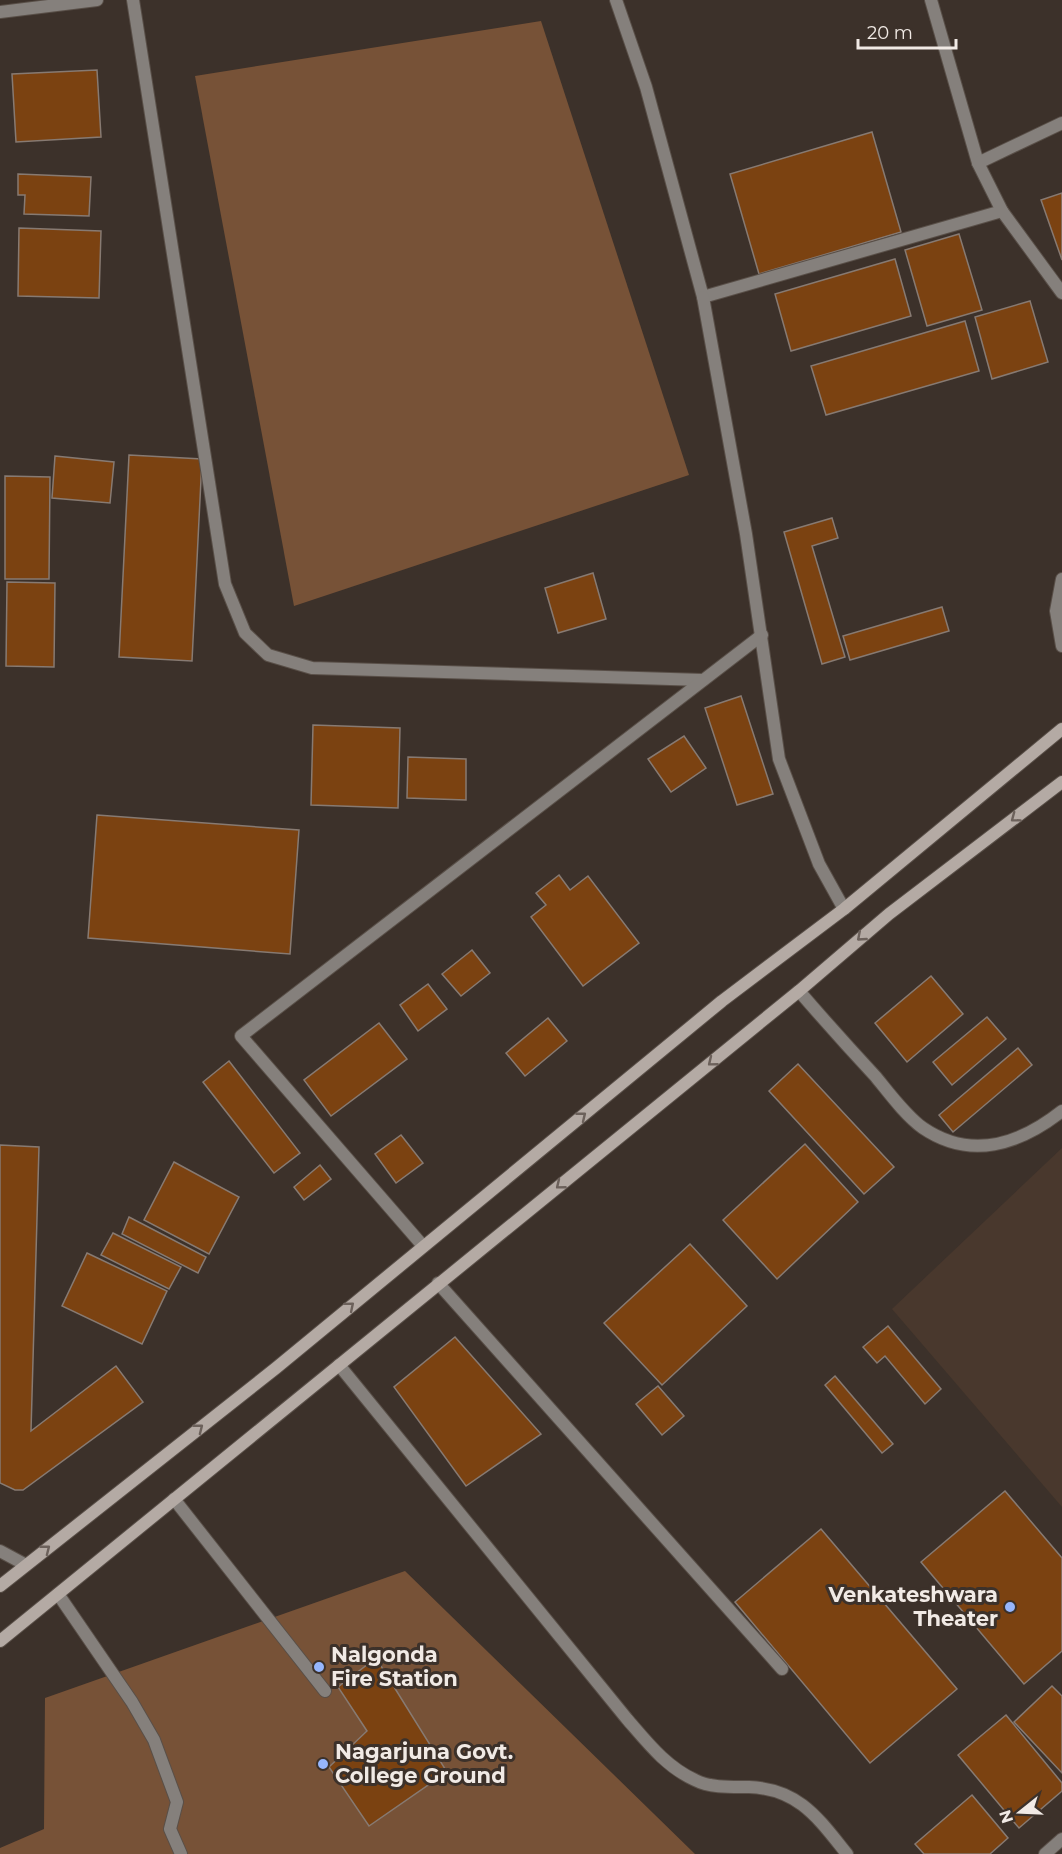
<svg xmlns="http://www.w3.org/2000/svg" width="1062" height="1854" viewBox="0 0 1062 1854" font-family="Montserrat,sans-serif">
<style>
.built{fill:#49382d}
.green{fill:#775237}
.building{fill:#7b4211;stroke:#877a72;stroke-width:1.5}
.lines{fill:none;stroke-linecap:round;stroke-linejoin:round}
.lane-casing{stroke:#594f48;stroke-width:14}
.street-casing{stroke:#594f48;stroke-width:14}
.secondary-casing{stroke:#594f48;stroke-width:14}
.lane{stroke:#85807c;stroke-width:12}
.street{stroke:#85807c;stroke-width:12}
.secondary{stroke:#b4aaa4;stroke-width:12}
.oneway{stroke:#6c615b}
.poi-dot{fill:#96b6fd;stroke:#3c312a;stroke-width:2}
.labels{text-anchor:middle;stroke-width:6;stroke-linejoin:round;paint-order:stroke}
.poi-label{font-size:21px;font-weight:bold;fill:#f1eae5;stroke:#3c312a;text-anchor:start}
</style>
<rect width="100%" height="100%" fill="#3c312a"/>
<path class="built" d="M1062,1148V1507L892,1309Z"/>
<g class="green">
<path d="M541,21L689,475L294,606L195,76Z"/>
<path d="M405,1571L695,1854H0V1848L44,1829L45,1698Z"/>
</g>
<g class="building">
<path d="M97,70L101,137L16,142L12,74Z"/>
<path d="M872,132L901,232L759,274L730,174Z"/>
<path d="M18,174L91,177L89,216L24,214L25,195H18Z"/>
<path d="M1062,193V260L1041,200Z"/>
<path d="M19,228L101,231L99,298L18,296Z"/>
<path d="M959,234L982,310L927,326L905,250Z"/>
<path d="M895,259L911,316L791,351L775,294Z"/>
<path d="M1030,301L1048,362L992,379L975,317Z"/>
<path d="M965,321L979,371L826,415L811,366Z"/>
<path d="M129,455L202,459L192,661L119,657Z"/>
<path d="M55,456L114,462L110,503L52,498Z"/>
<path d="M5,476L50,477L49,579H5Z"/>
<path d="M832,518L838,538L812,546L845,657L822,664L784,532Z"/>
<path d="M593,573L606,619L558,633L545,588Z"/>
<path d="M7,582L55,583L54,667L6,666Z"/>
<path d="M942,607L949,631L850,660L843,636Z"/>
<path d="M741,696L773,794L737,805L705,708Z"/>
<path d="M313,725L400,728L398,808L311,805Z"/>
<path d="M684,736L706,768L671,792L648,759Z"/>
<path d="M408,757L466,759V800L407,798Z"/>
<path d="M97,815L299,830L290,954L88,938Z"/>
<path d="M559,875L570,890L588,876L639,943L583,986L531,917L546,905L536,893Z"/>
<path d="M472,950L490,973L461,996L442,974Z"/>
<path d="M931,976L963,1014L907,1062L875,1023Z"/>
<path d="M428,984L447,1009L418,1031L400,1005Z"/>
<path d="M987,1017L1006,1039L952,1085L933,1062Z"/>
<path d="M548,1018L567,1041L525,1076L506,1053Z"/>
<path d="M379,1023L407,1059L331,1116L304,1080Z"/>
<path d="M1018,1048L1032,1065L953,1132L939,1115Z"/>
<path d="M229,1061L300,1153L274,1173L203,1082Z"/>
<path d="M798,1064L894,1167L864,1194L769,1091Z"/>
<path d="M401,1135L423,1163L396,1183L375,1154Z"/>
<path d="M805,1144L858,1202L777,1279L723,1220Z"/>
<path d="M0,1145L39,1147L31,1431L116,1366L143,1402L23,1490H15L0,1483Z"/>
<path d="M174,1162L239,1197L209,1254L144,1220Z"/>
<path d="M320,1165L331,1179L304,1200L294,1187Z"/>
<path d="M129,1217L206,1257L198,1273L122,1234Z"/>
<path d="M113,1233L181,1267L169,1289L101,1255Z"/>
<path d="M690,1244L747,1306L662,1385L604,1323Z"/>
<path d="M87,1253L167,1291L142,1344L62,1306Z"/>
<path d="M888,1326L941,1389L925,1404L885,1356L877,1363L863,1347Z"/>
<path d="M455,1337L541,1434L466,1486L394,1387Z"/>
<path d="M835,1376L893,1444L882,1453L825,1385Z"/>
<path d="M658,1386L684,1416L662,1435L636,1404Z"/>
<path d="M1005,1491L1062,1558V1651L1024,1684L921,1562Z"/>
<path d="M821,1529L957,1689L870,1763L735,1602Z"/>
<path d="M376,1658L447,1772L369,1826L329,1767L367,1731L338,1687Z"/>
<path d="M1052,1686L1062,1696V1773L1014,1722Z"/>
<path d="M1006,1715L1062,1783V1791L1019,1828L958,1755Z"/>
<path d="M972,1795L1008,1838L990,1854H924L915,1844Z"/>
</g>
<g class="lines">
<g class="lane-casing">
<g id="lane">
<path d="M799,991C824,1020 850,1049 876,1077C889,1093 906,1116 923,1128C970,1160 1019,1145 1062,1111"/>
<path d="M174,1499L325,1691"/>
<path d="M58,1594L132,1702L154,1740L177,1802L170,1829L181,1854"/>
</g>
</g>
<g class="street-casing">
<g id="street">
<path d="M133,0L225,584L245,633L268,655L312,668L703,680"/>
<path d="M616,0L646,87L703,297L1002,211L978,163L931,0"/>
<path d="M0,12L97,0"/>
<path d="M978,163L1062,123"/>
<path d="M1002,211L1062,293"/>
<path d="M703,297L746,534L779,759L819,864L844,909"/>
<path d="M1062,579L1056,611L1062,646"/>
<path d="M423,1246L241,1036L762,635"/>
<path d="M438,1283L782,1669"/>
<path d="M339,1365L627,1719C647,1742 666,1767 695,1780C710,1788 732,1787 749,1787C799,1789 818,1818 847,1854"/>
<path d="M0,1551L26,1565"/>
<path d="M1045,1854L1062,1839"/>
</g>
</g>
<g class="secondary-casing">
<g id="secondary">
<path d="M0,1586L276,1368L722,1001L844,909L1062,729"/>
<path d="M0,1641L799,991L889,914L1062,782"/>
</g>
</g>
<use href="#lane" class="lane"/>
<use href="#street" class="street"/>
<use href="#secondary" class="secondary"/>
</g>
<defs><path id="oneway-chevron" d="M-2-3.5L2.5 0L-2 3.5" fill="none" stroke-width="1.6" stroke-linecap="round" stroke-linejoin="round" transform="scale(1.5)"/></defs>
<g class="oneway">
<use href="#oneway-chevron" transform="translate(1015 818) rotate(143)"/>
<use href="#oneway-chevron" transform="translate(861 937) rotate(139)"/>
<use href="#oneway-chevron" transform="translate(712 1062) rotate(141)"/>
<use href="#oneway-chevron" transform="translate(582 1116) rotate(-39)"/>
<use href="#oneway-chevron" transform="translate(560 1185) rotate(141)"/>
<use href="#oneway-chevron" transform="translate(350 1306) rotate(-40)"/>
<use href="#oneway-chevron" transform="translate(199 1428) rotate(-38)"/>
<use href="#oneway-chevron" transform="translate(46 1549) rotate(-38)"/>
</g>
<g class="poi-dot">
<circle cx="1010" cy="1607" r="6"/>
<circle cx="319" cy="1667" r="6"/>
<circle cx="323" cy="1764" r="6"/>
</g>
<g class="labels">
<g class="poi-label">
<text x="998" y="1602" text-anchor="end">Venkateshwara<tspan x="998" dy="24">Theater</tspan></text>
<text x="331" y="1662">Nalgonda<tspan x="331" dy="24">Fire Station</tspan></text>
<text x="335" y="1759">Nagarjuna Govt.<tspan x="335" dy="24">College Ground</tspan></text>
</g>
</g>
<g transform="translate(1020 1812) rotate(252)" stroke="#3c312a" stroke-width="4.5" paint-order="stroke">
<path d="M0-4.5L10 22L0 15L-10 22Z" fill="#f1eae5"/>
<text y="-9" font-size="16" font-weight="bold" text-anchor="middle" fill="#f1eae5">N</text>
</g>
<path d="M858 39v9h98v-9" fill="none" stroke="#f1eae5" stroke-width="3"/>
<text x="867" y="39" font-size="18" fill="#f1eae5" stroke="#3c312a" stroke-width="4.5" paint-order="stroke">20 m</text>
</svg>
